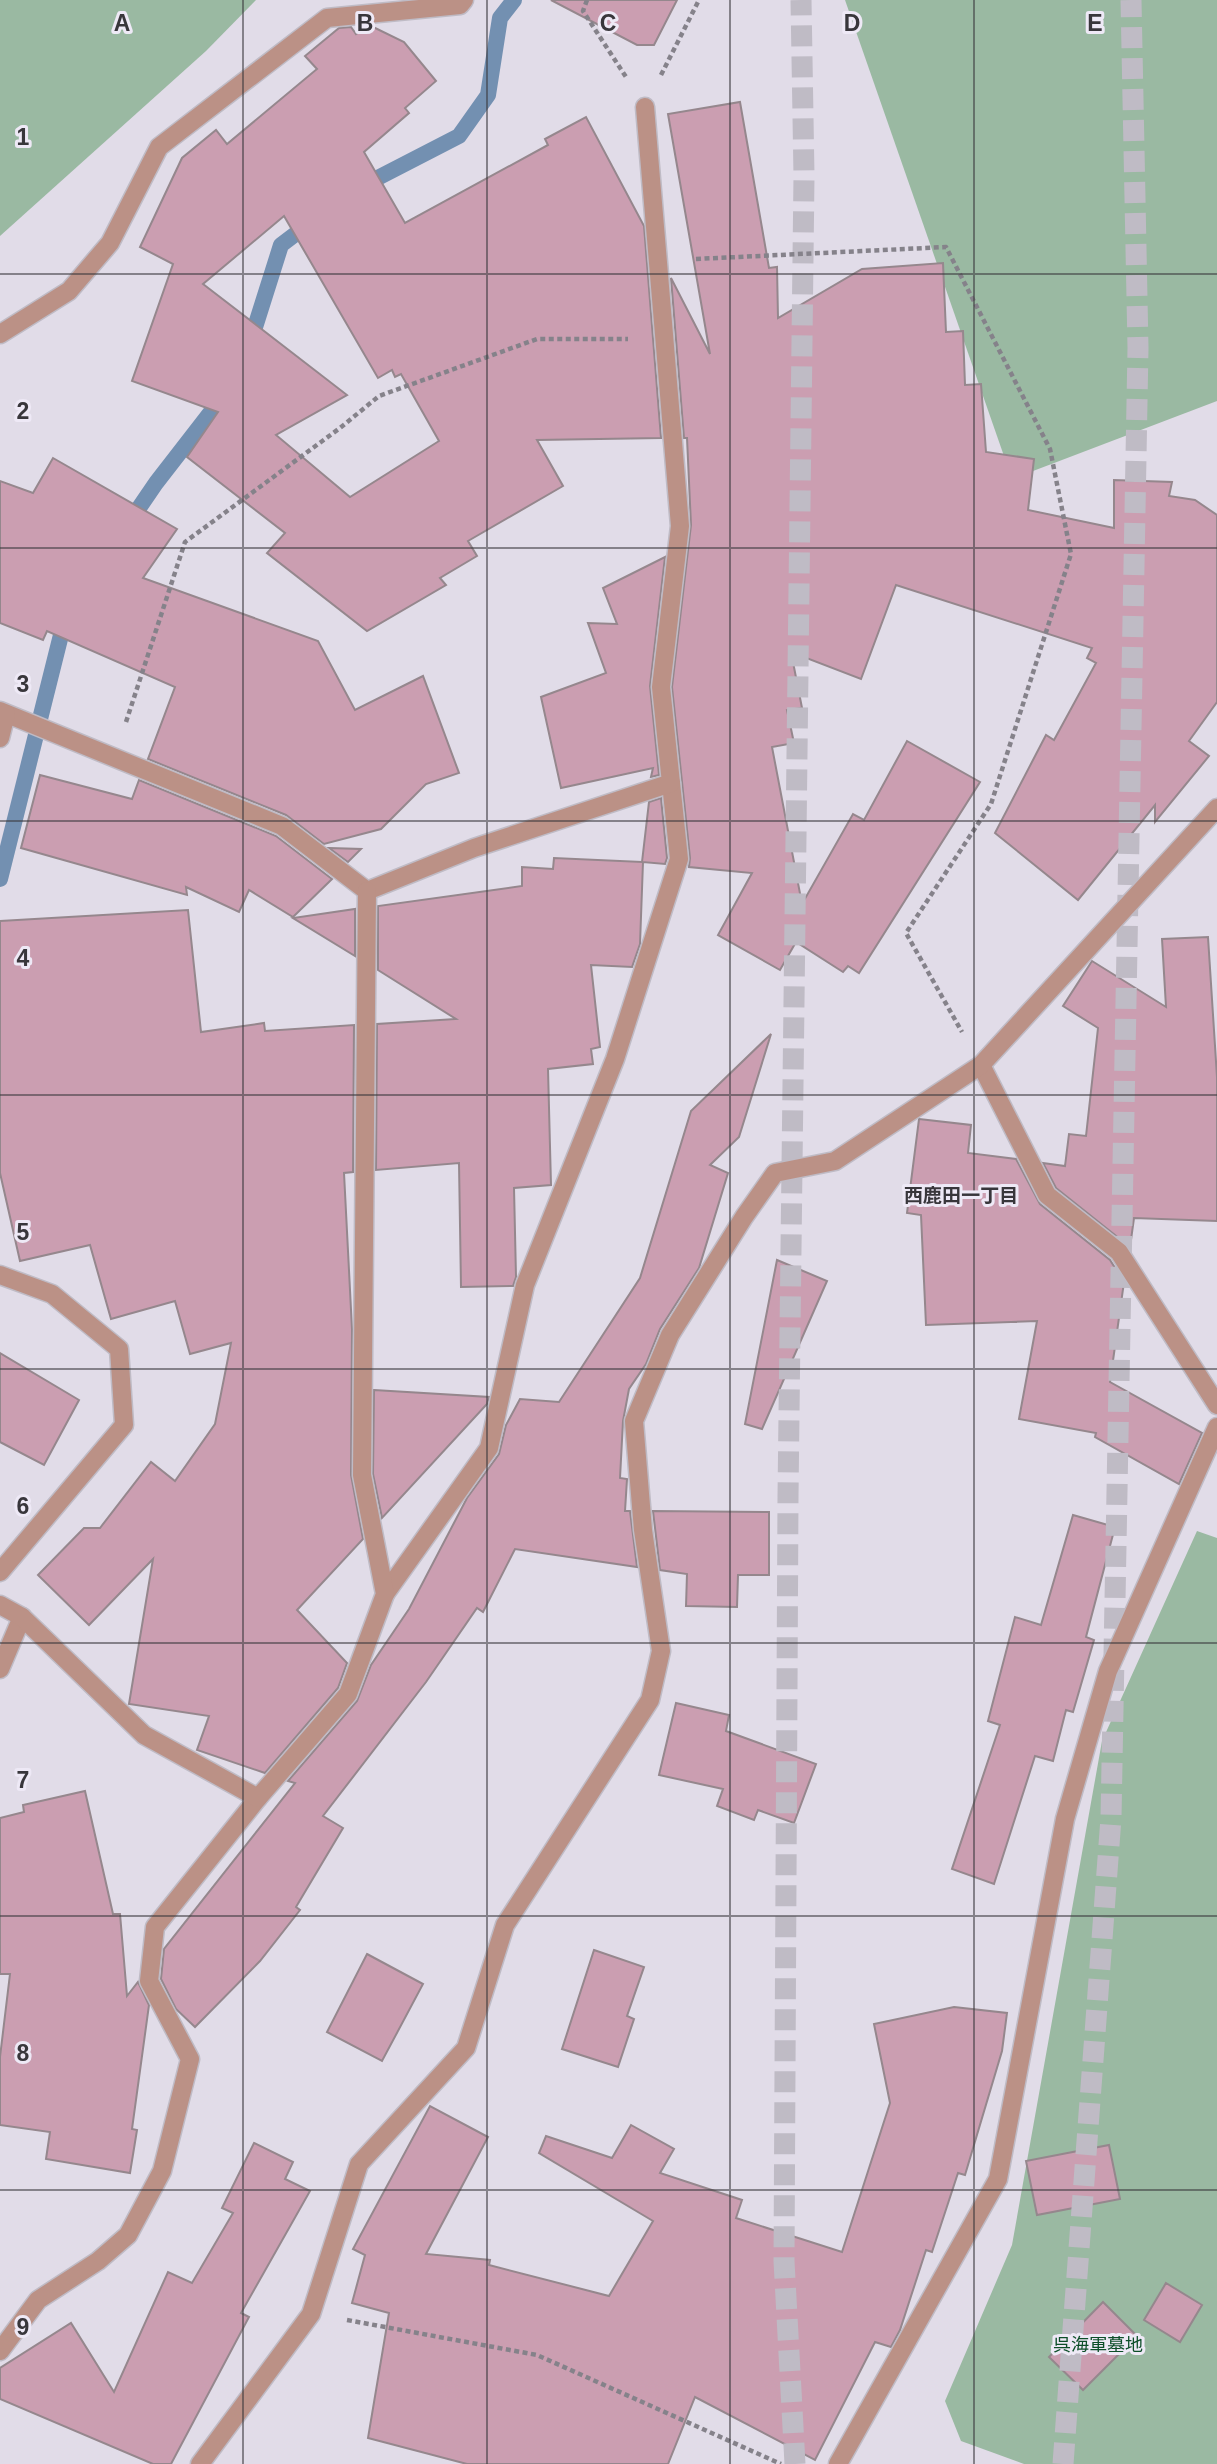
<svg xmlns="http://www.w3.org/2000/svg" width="1217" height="2464" viewBox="0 0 1217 2464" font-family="Arial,'Noto Sans JP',sans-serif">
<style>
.green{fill:#9ab9a2}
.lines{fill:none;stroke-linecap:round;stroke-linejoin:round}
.stream{stroke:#7390b1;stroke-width:16}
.building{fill:#cb9eb1;stroke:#95878d;stroke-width:2;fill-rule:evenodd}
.highway-tunnel{stroke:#bfbbc5;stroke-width:21;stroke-dasharray:21 10;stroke-linecap:butt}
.lane-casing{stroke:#bfbbc5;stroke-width:21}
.street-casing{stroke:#bfbbc5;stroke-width:21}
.path{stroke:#85828a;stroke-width:4.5;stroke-dasharray:5 3.5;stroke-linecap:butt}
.lane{stroke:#bb9186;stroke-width:18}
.street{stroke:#bb9186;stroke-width:18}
.grid{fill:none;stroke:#38363b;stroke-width:2;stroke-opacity:0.55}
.labels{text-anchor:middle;stroke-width:6;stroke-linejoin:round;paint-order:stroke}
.park-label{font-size:18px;fill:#0c4e28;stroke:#eee9f6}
.neighbourhood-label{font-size:19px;font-weight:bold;fill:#38363b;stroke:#eee9f6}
.grid-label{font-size:23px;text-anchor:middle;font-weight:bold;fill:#38363b;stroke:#eee9f6;stroke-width:6;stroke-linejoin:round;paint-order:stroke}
</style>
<rect width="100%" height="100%" fill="#e1dce8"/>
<g class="green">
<path d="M0,0H256L206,51L0,236Z"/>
<path d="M845,0H1217V401L1012,479Z"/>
<path d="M1197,1531L1217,1538V2464H1024L961,2441L945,2401L1012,2245L1102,1741Z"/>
</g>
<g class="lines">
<g class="stream">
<path d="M362,186L459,136L488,95L500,18L514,0"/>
<path d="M250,343L281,245L310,223"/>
<path d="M128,524L156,483L225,394"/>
<path d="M0,879L65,619"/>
</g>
</g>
<g class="building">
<path d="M551,0H677L654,45H637Z"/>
<path d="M369,25L404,42L436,81L405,108L409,113L364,152L405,223L548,145L545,139L586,117L644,226L661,438L537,440L563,486L468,541L477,556L440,578L446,585L367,631L267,553L285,533L187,457L218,412L132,381L173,264L140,247L182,158L216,130L227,144L317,69L305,56L339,28L351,27L356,34ZM284,216L378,378L392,370L395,377L401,374L439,441L350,497L276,435L347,395L203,284Z"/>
<path d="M740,102L769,268L777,267L778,318L862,269L943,263L946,332L963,331L965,385L981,384L986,452L1034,459L1028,510L1114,528V480L1172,482L1169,496L1195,500L1217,515V702L1189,741L1209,756L1155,822V805L1078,900L995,833L1046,735L1054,740L1096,663L1087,658L1092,648L896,585L861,679L791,652L802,708L787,710L794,743L772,747L802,904L853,814L864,820L907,741L980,782L859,973L848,966L843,972L796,942L780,970L718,935L752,873L689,867L690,858L672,687L691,525L687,438H684L671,278L710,354L668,114Z"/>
<path d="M53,458L177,529L143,578L318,641L355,710L423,676L459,773L426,784L381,829L324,844L286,815L148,759L175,687L47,631L43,640L0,623V481L33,493Z"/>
<path d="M665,557L650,686L659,775L651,777L653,768L561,788L541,697L606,673L588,623L617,624L603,588Z"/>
<path d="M40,775L132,799L139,780L276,836L332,879L293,917L249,890L239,912L186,887L187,895L21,848Z"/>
<path d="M661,798L667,858L665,864L643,862L640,944L632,967L591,965L600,1047L591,1049L593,1064L548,1069L551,1185L514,1188L516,1277L513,1286L461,1287L459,1163L376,1170L377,1024L456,1019L378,970V906L522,886V867L553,869L554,858L642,862L649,802Z"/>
<path d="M329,848L361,849L348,862Z"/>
<path d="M355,909V956L293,918Z"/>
<path d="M188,910L201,1032L264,1023L265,1031L354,1025L353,1172L344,1173L352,1329L351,1475L363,1539L297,1610L347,1663L338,1688L265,1773L197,1750L209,1716L129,1704L153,1559L89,1625L38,1575L84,1528H100L151,1462L175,1481L215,1424L231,1343L190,1354L175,1301L111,1319L90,1245L20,1261L0,1173V921Z"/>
<path d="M1208,937L1217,1077V1221L1134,1218L1130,1247L1056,1188L1043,1163L1065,1166L1069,1134L1086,1136L1098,1028L1063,1006L1092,961L1166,1007L1162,939Z"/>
<path d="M771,1034L739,1137L710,1165L728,1173L699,1268L660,1329L646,1364L629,1389L623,1421L620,1478L627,1479L625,1511H630L637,1567L515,1549L483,1612L477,1608L426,1682L323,1816L343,1828L296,1907L300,1910L260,1961L195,2027L176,2009L161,1979L164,1949L295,1783L288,1781L357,1701L371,1665L409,1609L467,1498L499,1454L506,1425L520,1399L559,1402L640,1278L691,1111Z"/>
<path d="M919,1119L971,1125L968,1153L1016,1159L1040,1204L1110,1260L1124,1282L1110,1382L1202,1433L1179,1484L1095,1437L1096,1433L1019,1419L1037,1321L926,1325L921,1215L907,1213Z"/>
<path d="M777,1260L827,1281L762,1429L745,1424Z"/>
<path d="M0,1353L79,1400L44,1465L0,1442Z"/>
<path d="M374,1390L489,1397L487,1404L382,1518L373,1474Z"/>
<path d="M653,1511L769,1512V1575H738L737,1607L686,1606L687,1574L660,1570Z"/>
<path d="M1073,1515L1115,1527L1086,1637L1094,1640L1073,1712L1066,1710L1053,1761L1035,1756L994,1884L952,1869L1000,1725L988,1721L1015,1617L1041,1625Z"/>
<path d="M676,1703L729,1715L726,1731L816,1764L794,1823L758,1810L754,1820L717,1806L723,1789L659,1775Z"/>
<path d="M85,1791L113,1914H120L127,1996L138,1982L149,2005L132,2129L137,2130L130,2173L46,2159L50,2132L0,2125V2057L10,1974H0V1818L24,1812L23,1805Z"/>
<path d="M594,1950L644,1967L627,2016L634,2019L618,2067L562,2049Z"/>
<path d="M367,1954L423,1984L382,2061L327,2032Z"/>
<path d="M954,2007L1007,2013L1002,2051L965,2175L958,2173L932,2252L926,2250L900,2330L891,2347L875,2342L815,2460L695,2397L668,2464H467L368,2438L389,2313L352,2303L365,2255L353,2249L430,2106L488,2137L426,2254L490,2260L489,2265L609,2296L653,2221L539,2153L546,2136L612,2158L631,2125L674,2149L660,2173L742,2200L736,2218L842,2252L890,2103L874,2024Z"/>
<path d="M254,2143L293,2162L285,2179L310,2191L241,2313L249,2317L171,2464H153L0,2399V2368L71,2323L114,2392L168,2272L192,2283L233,2213L222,2208Z"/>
<path d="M1109,2145L1120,2199L1037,2215L1026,2161Z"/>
<path d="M1166,2283L1202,2305L1180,2342L1144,2320Z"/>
<path d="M1103,2302L1137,2336L1083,2390L1049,2357Z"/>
</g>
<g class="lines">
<g class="highway-tunnel">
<path d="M795,2464L784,2261L788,1497L804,176L801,0"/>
<path d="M1063,2464L1111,1818L1138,348L1131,0"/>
</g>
<g class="lane-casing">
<g id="lane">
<path d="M385,1594L489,1448L525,1285L615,1059L679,859L671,783"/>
<path d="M0,1669L22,1617"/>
<path d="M0,2351L38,2300L98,2261L128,2235L162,2171L190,2059L149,1981L155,1927L258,1798"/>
</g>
</g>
<g class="street-casing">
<g id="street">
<path d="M0,334L69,291L110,243L159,147L327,18L460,5L464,0"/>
<path d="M0,711L282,826L367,891"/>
<path d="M0,738L6,714"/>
<path d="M367,891L474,848L671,783L661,687L680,526L645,107"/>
<path d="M981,1065L1047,1195L1119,1252L1217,1405"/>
<path d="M0,1275L52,1294L119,1349L124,1425L0,1572"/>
<path d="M0,1605L22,1617L144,1735L258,1798L348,1694L385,1594L362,1475L367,891"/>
<path d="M200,2464L311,2314L359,2164L466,2048L505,1925L650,1700L661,1651L643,1530L634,1421L670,1335L744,1217L775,1173L835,1161L981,1065L1217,808"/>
<path d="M838,2464L998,2179L1065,1819L1108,1671L1217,1427"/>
</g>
</g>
<g class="path">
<path d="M587,0L583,11L626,77"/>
<path d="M661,75L699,0"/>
<path d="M696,259L946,247L1050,449L1071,554L991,804L906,933L962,1032"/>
<path d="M126,722L185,542L340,428L379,396L537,339H628"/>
<path d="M347,2320L537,2355L781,2464"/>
</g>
<use href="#lane" class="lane"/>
<use href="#street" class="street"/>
</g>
<path class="grid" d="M243,0V2464M487,0V2464M730,0V2464M974,0V2464M0,274H1217M0,548H1217M0,821H1217M0,1095H1217M0,1369H1217M0,1643H1217M0,1916H1217M0,2190H1217"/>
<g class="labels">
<g class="park-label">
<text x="1098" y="2351">呉海軍墓地</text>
</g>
<g class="neighbourhood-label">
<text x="961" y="1202">西鹿田一丁目</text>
</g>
</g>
<g class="grid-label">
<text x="122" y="31">A</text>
<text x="365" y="31">B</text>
<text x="608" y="31">C</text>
<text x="852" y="31">D</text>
<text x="1095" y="31">E</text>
<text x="23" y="145">1</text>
<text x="23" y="419">2</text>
<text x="23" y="692">3</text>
<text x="23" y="966">4</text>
<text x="23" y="1240">5</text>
<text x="23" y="1514">6</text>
<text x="23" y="1788">7</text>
<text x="23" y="2061">8</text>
<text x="23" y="2335">9</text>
</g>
</svg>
